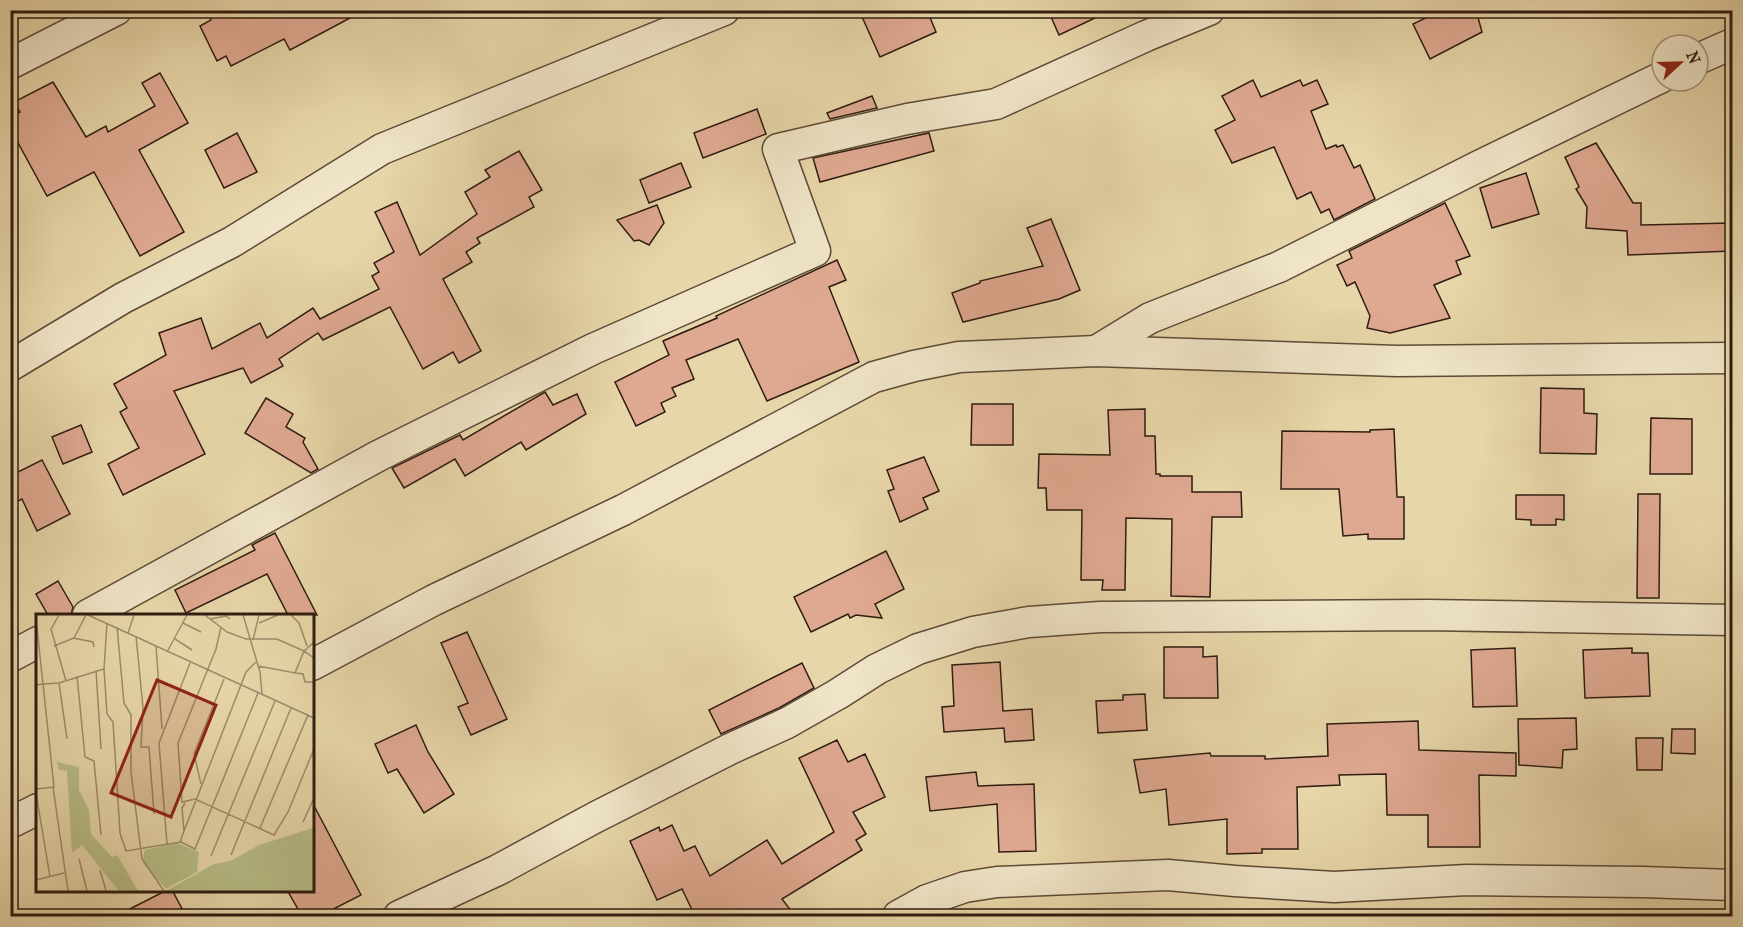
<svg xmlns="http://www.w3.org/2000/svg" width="1743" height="927" viewBox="0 0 1743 927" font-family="'IM FELL French Canon',serif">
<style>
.building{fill:#dfa991;stroke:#2f1c11;stroke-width:1.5}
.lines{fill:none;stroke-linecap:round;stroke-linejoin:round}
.minor-casing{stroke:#5d4a37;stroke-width:33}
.minor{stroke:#efe4c7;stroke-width:30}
.inset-road{fill:none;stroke:#9d8c6c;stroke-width:1.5}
.view{fill:#8f2418;fill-opacity:0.15;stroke:#8f2418;stroke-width:3}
.inset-edge{fill:none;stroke:#2f1c11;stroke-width:3}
</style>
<rect width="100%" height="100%" fill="#e7d6a9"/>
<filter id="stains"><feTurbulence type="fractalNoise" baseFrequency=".00333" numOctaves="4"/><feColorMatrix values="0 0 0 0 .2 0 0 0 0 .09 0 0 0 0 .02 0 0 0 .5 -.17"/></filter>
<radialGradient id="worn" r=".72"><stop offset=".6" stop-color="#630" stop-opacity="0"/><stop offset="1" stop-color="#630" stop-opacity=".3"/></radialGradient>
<g class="building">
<path d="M207,10H365L290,50L284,39L231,66L226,56L217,61L200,26L211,20Z"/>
<path d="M859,10H927L936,32L880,57Z"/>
<path d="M1048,10H1112L1059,35Z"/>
<path d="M1442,10H1476L1482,32L1430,59L1413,24Z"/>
<path d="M160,73L188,123L139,150L184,232L140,256L94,172L47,196L10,128V117L20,112L14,102L53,82L86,137L106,126L108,132L155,106L142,83Z"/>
<path d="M1253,80L1261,97L1300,80L1303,86L1317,80L1328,104L1311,111L1326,149L1336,145L1337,147L1343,145L1354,168L1360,165L1375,199L1334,220L1329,209L1321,213L1311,192L1297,199L1274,147L1232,163L1215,130L1235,120L1222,96Z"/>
<path d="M872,96L877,108L830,119L827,113Z"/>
<path d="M757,109L766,134L703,158L694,133Z"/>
<path d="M237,133L257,172L224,188L205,150Z"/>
<path d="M929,133L934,151L820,182L813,158Z"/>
<path d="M1596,143L1633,203H1641V225L1732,223V251L1628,255L1627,231L1586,228L1587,207L1576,189L1579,187L1565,157Z"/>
<path d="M519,151L542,190L529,197L534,207L477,238L480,243L466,252L472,262L443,279L481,351L459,363L453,352L423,369L390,307L323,340L318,333L279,359L283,366L251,383L243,368L174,391L205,454L123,495L108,464L139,448L120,412L127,408L114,384L166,355L159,333L201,318L212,349L260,323L267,338L313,308L320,319L379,289L372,276L379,272L374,263L394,252L375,212L397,202L420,255L477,214L465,192L490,177L485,170Z"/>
<path d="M681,163L691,187L649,203L640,180Z"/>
<path d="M1526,173L1539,214L1492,228L1480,188Z"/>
<path d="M1445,203L1470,256L1456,261L1461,274L1434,285L1450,318L1390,333L1367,328L1370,316L1355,282L1347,286L1337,265L1352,258L1349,251Z"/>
<path d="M657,205L664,223L649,245L639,240L634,241L617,220Z"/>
<path d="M1051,219L1080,290L1059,299L963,322L952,293L980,283V281L1043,266L1027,228Z"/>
<path d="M837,260L846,280L829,287L859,362L767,401L738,339L686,360L694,379L672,388L676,396L661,403L665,412L636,426L615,382L669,355L663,341L717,318L716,316Z"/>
<path d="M1541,388L1584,389V413L1597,414L1596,454L1540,453Z"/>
<path d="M545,392L553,405L577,394L586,414L526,450L521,442L465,476L455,459L404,488L392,468L460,435L463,440Z"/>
<path d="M266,398L293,414L286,427L305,438L303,442L318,469L311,473L245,433Z"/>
<path d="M972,404H1013V445H971Z"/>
<path d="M1145,409V436H1155L1156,474H1160V476H1192V492H1241L1242,517H1212L1210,597L1171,596L1172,519L1126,518L1125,590H1102L1103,580H1081L1082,510H1047L1046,488H1038L1039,454L1110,455L1108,410Z"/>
<path d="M1651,418L1692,419V474H1650Z"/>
<path d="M81,425L92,452L63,464L52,437Z"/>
<path d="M1394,429L1397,497H1404V539H1368V534L1343,536L1339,489H1281L1282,431L1370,432V430Z"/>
<path d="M924,457L939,491L923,498L928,509L900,522L888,491L894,489L887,470Z"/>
<path d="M42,460L70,514L37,531L22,499L10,505V476Z"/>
<path d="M1638,494H1660L1659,598H1637Z"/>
<path d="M1516,495H1564V520L1556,519V525H1531V520L1516,519Z"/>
<path d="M275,533L317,615H288L267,574L186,613L175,590L255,550L252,545Z"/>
<path d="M886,551L904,589L875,604L882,618L856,615L850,618L848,614L811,632L794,597Z"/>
<path d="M58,581L73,607L71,615H48L36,594Z"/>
<path d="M467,632L507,719L471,735L458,707L468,703L441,643Z"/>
<path d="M1164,647H1203V657L1217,656L1218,698H1164Z"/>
<path d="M1515,648L1517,706L1473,707L1471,650Z"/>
<path d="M1632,648V653H1648L1650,696L1585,698L1583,650Z"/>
<path d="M1000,662L1003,711L1032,709L1034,740L1005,742L1004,728L944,732L942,707L954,706L952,665Z"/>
<path d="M802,663L814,688L779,708L721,734L709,710Z"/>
<path d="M1145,694L1147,730L1098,733L1096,701L1123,700V695Z"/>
<path d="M1576,718L1577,749L1563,750L1562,768L1519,765L1518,719Z"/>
<path d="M1418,721L1419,750L1516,753V776L1479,775L1480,847H1428V815H1387L1386,774L1339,775L1340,785L1297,787L1298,849H1262V853L1227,854V819L1169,825L1166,789L1140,793L1134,760L1210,753L1211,756H1265V759L1328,756L1327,724Z"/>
<path d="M416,725L428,752L454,794L424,813L397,769L388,773L375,744Z"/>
<path d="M1672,729H1695V754L1671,753Z"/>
<path d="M1636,738H1663L1662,770H1637Z"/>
<path d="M837,740L848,762L865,754L885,797L853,812L866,834L856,840L862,850L782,899L795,916H695L682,889L657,900L630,841L659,827L660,831L672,825L684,851L695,846L710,876L767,840L782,864L834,832L799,758Z"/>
<path d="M976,772L978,786L1034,784L1036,851L999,852L997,804L930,811L926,777Z"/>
<path d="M312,802L361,895L320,916H302L287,890H312Z"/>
<path d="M167,890H172L186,916H116Z"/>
</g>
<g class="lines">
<g class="minor-casing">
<g id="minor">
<path d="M1698,59L1732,44"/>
<path d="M10,64L116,10"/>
<path d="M1096,351L1150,318L1279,267L1479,166L1662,77"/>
<path d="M10,366L123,298L232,242L382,149L724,10"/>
<path d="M88,615L378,456L593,349L815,251L778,149L907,119L996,104L1146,36L1209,10"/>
<path d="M10,657L38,642"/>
<path d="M312,665L434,600L623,510L874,377L914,366L959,357L1096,351L1397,361L1732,358"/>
<path d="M10,823L38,809"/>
<path d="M399,916L498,870L596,817L730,749L787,723L838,694L877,669L918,649L973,632L1029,622L1100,617L1427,615L1732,620"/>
<path d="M898,916L927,900L965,887L997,882L1168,875L1235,881L1334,887L1467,880L1643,882L1732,885"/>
</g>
</g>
<use href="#minor" class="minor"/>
</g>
<g transform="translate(36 614)">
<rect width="278" height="278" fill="#e7d6a9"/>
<path d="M21,148L43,153V176L53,196L55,220L76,243L81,241L102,277L82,276L46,231L36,239L31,157L23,156ZM277,214V277H130L178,250L194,247L223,231ZM141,229L163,238L161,258L130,275L107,249L108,240L109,236Z" fill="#b7bd87"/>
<path class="inset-road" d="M23,1L15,15L30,67M52,1L278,104M169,1L191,18L210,25H241L268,37L278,28M207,1L224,58L226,80M255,1L263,9L271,32M0,5L7,70L0,71M174,5L190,2L194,5M147,9L165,18M223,9L242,1M81,13L88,89L95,101V158L106,245L128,277M185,13L180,35L142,129L146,188L159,185L238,221L252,198L278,135M92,19L98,1M100,22L107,94L105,133H113L118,200M37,24L57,28L58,33M139,25L156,36M217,26L223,1M18,32L38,24L50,1M120,32L126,115M131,38L151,1M222,52L259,59L268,37L278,44M68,55L71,100L77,108L84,219L90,237L145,228L159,235L222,79M60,56L65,135M259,59L267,60L269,68H278M41,62L49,143L58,147L65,221M23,69L31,125M165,170L158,140L188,65M17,173L32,277M0,175L18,173L7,70L23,69L68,55L71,9M0,179L14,263M267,208L278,184M224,214L272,101M148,217L210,58L220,48M144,228L148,217L146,194L149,189M131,230L123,129L154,49M195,241L255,94M175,242L239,87M43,245L51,277M64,256L70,277M0,266L28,259"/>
<path class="view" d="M121,66L180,91L135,203L75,179Z"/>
<rect width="278" height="278" class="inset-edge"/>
</g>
<rect width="1743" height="927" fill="none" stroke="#e7d6a9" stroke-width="36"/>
<rect x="12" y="12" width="1719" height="903" fill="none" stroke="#2f1c11" stroke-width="3"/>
<rect x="18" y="18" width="1707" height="891" fill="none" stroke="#2f1c11" stroke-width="1.5"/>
<g transform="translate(1680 63) rotate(68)"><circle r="28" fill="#efe4c7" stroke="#a2947e" stroke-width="1.5"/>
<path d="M0-4.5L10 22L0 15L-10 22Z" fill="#8f2418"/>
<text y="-9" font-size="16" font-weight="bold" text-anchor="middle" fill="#2f1c11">N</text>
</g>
<rect width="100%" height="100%" filter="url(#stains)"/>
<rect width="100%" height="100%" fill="url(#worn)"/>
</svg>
